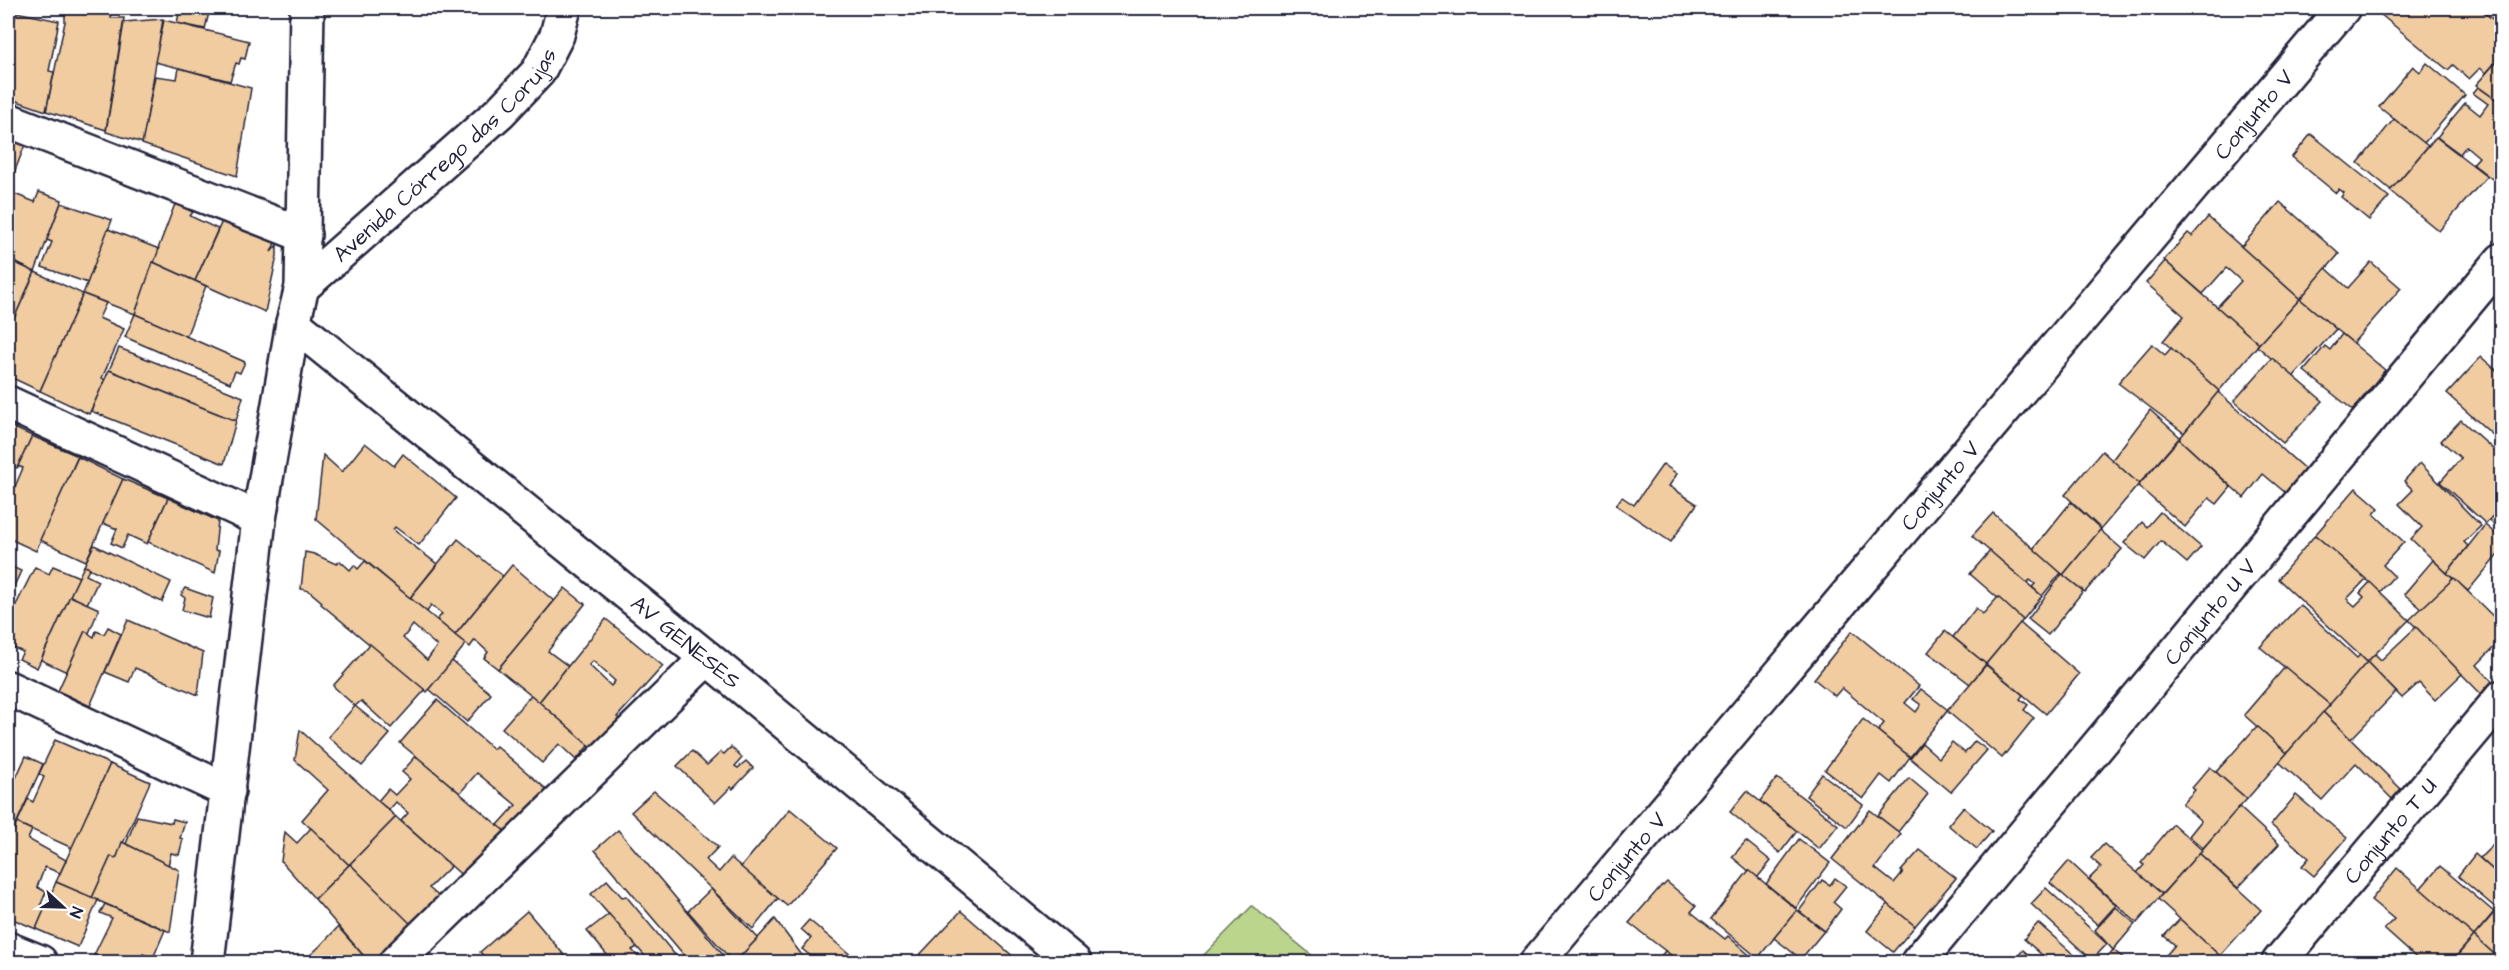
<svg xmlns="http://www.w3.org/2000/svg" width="2509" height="970" viewBox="0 0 2509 970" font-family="'Architects Daughter',sans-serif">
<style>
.green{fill:#bcd58c;stroke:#6f7c64;stroke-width:1.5}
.building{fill:#f0cca0;stroke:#22223b;stroke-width:1.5;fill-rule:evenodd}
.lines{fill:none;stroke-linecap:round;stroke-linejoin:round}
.street-casing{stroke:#22223b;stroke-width:38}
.street{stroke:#fff;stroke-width:33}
.labels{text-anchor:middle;stroke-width:5;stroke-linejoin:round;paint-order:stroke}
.street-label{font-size:22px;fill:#22223b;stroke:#fff}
</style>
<rect width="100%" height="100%" fill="#fff"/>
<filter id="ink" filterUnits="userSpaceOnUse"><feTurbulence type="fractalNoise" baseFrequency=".0167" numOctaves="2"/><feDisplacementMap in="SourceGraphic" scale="12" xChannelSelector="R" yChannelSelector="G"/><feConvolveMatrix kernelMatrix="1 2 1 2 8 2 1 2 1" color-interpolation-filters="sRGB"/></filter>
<g filter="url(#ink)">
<path class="green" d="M1252,906L1320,962H1197Z"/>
<g class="building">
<path d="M8,8H17L8,52Z"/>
<path d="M65,8H111V18H124L106,130L46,111L65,22Z"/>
<path d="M180,8H210L205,29L177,23Z"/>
<path d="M2385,8H2478L2502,26V55L2486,73L2480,68L2469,79L2453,65L2448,70L2380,14Z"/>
<path d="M2478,8H2502V26Z"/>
<path d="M16,12L59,21L49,71L54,72L46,111L8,98V52Z"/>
<path d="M163,19L143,143L106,132L124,22Z"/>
<path d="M164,20L249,41L245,59L241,58L239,64L236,63L230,81L155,62Z"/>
<path d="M2496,62L2502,66V104L2476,85Z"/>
<path d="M2427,63L2465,95L2424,143L2379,107L2413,66L2420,72Z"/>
<path d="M179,68L251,88L237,176L142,144L155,76L177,79Z"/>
<path d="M2478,87L2502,104V166L2492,179L2473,164L2479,157L2466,146L2460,154L2437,137L2465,103L2480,115L2488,104L2473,93Z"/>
<path d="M2394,119L2428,146L2391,190L2358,163Z"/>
<path d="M2311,134L2389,197L2369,220L2341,197L2344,193L2339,189L2336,193L2292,157Z"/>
<path d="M8,135L26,142L8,189Z"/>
<path d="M2436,137L2487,176L2439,231L2390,191Z"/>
<path d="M39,192L62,200L35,272L8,259V205L12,193L35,202Z"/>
<path d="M2280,202L2339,254L2300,299L2241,247Z"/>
<path d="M61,203L112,220L88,283L42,267L52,242L47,240Z"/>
<path d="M175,204L193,212L190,216L218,229L195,281L153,262Z"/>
<path d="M2208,217L2300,299L2259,344L2217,307L2241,281L2230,271L2226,268L2203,294L2164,260L2188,233L2192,236Z"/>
<path d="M223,219L275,243L271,252L277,245V256L265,312L195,281Z"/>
<path d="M108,229L159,249L135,314L83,294Z"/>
<path d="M9,260L35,272L8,332V264Z"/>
<path d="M2165,261L2259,344L2219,391L2163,341L2184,316L2146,283Z"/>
<path d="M153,262L206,286L186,337L135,314Z"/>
<path d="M2371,262L2401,288L2353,343L2300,299L2326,268L2348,288Z"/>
<path d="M35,272L83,294L40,391L8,376V332Z"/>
<path d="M83,294L106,303L99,318L124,329L102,378L105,380L89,414L40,391Z"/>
<path d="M2300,299L2336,329L2293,377L2257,346Z"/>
<path d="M135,314L245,362L240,373L235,371L230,383L125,337Z"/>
<path d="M2342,334L2385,370L2353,410L2304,371L2325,346L2330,350Z"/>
<path d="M2152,344L2165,355L2171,348L2219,391L2184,433L2118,383Z"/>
<path d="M119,348L243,397L236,421L109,370Z"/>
<path d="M2481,357L2502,375V443L2447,394Z"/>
<path d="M2272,358L2323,401L2283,443L2234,401Z"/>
<path d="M109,370L236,421L224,464L91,411Z"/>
<path d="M2218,392L2307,471L2287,494L2263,474L2244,498L2179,439Z"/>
<path d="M2150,410L2180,437L2139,484L2112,460Z"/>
<path d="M2461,420L2495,451L2496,449L2502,454V506L2486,524L2440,482L2461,458L2441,441Z"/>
<path d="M8,425L32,436L17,468L8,463Z"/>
<path d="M32,436L78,456L36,551L8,538V503L23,468L18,466Z"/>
<path d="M2179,439L2231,487L2217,504L2209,498L2185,527L2138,486Z"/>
<path d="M365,443L394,466L403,454L456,498L419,545L395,527L393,530L437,564L410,598L316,519L323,455L342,472Z"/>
<path d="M2102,451L2139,484L2101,529L2065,495Z"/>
<path d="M78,457L123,479L86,561L40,540Z"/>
<path d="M2420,463L2481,526L2464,542L2468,546L2447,573L2411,539L2422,527L2399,504L2413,490L2404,481Z"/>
<path d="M1663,464L1677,474L1669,486L1697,504L1671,542L1616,505L1622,497L1634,505Z"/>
<path d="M123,479L168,498L147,544L128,535L122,548L111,543L117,529L103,523Z"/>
<path d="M2356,488L2379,508L2374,514L2404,542L2383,565L2394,576L2380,592L2315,535Z"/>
<path d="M168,498L218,521L215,550L219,551L215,573L148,542Z"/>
<path d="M2071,502L2101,529L2063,575L2033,549Z"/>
<path d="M2502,506V533L2489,520Z"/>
<path d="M2160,512L2201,547L2187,563L2161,541L2145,560L2124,543L2142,522L2147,527Z"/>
<path d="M1993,513L2061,573L2042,596L2032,587L2035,584L2030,580L2027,583L1972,536Z"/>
<path d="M2485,525L2502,539V550L2468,591L2447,573Z"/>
<path d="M2100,530L2122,549L2085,592L2063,575Z"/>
<path d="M2315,535L2366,579L2347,599L2355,606L2364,597L2360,593L2370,582L2409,620L2367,662L2278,579Z"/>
<path d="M458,539L503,576L455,635L437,620L442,614L431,605L427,612L410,598Z"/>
<path d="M94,545L171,582L162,602L84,566Z"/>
<path d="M1990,551L2042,596L2023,620L1970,574Z"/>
<path d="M305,552L314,554L336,564L340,561L350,570L354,565L358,569L365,561L466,644L427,692L321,604L322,602L309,591L301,589ZM413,625L437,646L427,660L403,638Z"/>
<path d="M2433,560L2453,579L2422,609L2404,594Z"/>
<path d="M8,565L21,571L8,599Z"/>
<path d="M512,565L554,601L498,669L484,658L488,652L475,640L470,647L455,635Z"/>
<path d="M53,566L79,577L37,668L19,659L23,652L8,645V621L35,567L49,574Z"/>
<path d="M84,566L90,568L86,575L98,581L87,604L70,596Z"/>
<path d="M2062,574L2083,591L2048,635L2028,619Z"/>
<path d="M2454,578L2502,625V639L2477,665L2492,681L2481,694L2409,620Z"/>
<path d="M185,588L213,598L209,618L182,610L185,598L181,595Z"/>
<path d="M565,588L585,604L548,651L568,666L539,702L498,669Z"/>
<path d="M70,596L99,609L89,633L85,631L66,673L65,671L41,660Z"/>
<path d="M1998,597L2023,620L1986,664L1953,637L1976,608L1983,614Z"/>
<path d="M2300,605L2357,658L2360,655L2367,662L2330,705L2260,647Z"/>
<path d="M606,619L663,666L617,717L625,724L597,752L539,702ZM593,661L615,681L611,686L589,665Z"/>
<path d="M128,620L203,653L198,695L135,668L129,682L105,672Z"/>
<path d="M2020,623L2079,674L2046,714L1986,664Z"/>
<path d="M108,627L121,634L90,706L58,691L85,631L94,637L96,631L104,634Z"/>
<path d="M2416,627L2462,674L2435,700L2419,683L2402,698L2367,662L2375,654L2381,660Z"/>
<path d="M1852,631L1919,686L1905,703L1916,712L1921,705L1913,699L1921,689L1948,710L1910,757L1878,731L1884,723L1842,688L1835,696L1814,679Z"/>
<path d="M1945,631L1986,664L1970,684L1928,652Z"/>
<path d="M370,644L425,690L391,728L361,701L355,706L333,686Z"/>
<path d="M452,661L491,694L467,722L429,689Z"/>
<path d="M2367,662L2396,692L2351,739L2323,712Z"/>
<path d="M1986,665L2023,695L2020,699L2028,705L2024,710L2034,718L2002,758L1947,711Z"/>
<path d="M2285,667L2330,705L2287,753L2244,715Z"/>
<path d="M531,695L589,745L576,760L559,744L542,763L502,728Z"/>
<path d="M437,700L493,749L496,746L552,794L513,838L498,825L516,805L477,773L460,793L400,743Z"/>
<path d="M355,706L390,734L362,766L328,737Z"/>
<path d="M2323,712L2401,789L2392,799L2356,763L2322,800L2279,762Z"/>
<path d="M1863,719L1910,757L1891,783L1881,775L1863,799L1825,770Z"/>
<path d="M2257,726L2287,753L2247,799L2216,772Z"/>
<path d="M300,730L396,817L349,865L302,820L328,790L295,760Z"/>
<path d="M55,740L110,764L72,848L17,823L28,799L33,802L44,777L39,774Z"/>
<path d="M1975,741L1987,750L1951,792L1910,758L1922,743L1939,758L1952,742L1965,753Z"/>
<path d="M731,747L742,758L735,766L738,768L746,761L753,768L733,789L731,787L715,803L677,766L692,751L707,765L721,752L724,754Z"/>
<path d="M26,756L43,764L16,824L8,820V777L15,780Z"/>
<path d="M416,756L508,834L466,879L401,821L408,813L396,802L389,810L378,801L388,789L395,795L410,779L402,772Z"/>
<path d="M110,764L150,782L117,857L114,858L111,856L92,898L56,882Z"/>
<path d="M2210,767L2247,799L2203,848L2189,836L2201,821L2182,804L2195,790L2192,788Z"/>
<path d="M1822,774L1863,805L1847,827L1806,796Z"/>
<path d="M1777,778L1838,825L1819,849L1760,801Z"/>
<path d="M1909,778L1928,794L1898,832L1878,816Z"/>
<path d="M654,791L718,847L706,860L719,872L731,858L778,898L753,929L631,812Z"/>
<path d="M1747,791L1797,831L1780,853L1730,812Z"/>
<path d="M2296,795L2347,838L2314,876L2302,866L2309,858L2271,825Z"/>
<path d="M1963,807L1992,831L1977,849L1948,825Z"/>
<path d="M2239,807L2279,844L2238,888L2199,853Z"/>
<path d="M790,809L837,848L787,906L741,867Z"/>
<path d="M1870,810L1901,834L1875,868L1894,883L1903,872L1901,871L1920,850L1956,878L1915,926L1832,859Z"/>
<path d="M137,816L172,823L173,819L185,822L180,838L183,839L179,855L171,853L168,866L126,844Z"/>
<path d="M396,817L451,866L429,888L442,899L418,932L350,864Z"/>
<path d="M8,820L16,824L8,844Z"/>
<path d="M17,823L32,830L28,839L66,860L60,873L45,867L37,887L46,892L41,904L46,906L36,929L8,917V844Z"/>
<path d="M2173,824L2202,850L2162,894L2137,873L2144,865L2141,863Z"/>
<path d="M311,828L349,865L315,899L281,861L285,832L297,843Z"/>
<path d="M618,830L665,885L729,962H690L599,855L595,850Z"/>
<path d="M1799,839L1830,863L1796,908L1766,884Z"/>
<path d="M1746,841L1771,861L1757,878L1732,857Z"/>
<path d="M122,842L179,870L170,932L92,898L111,856L114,858L117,857Z"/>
<path d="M2495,843L2502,849V878L2480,858Z"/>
<path d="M2104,844L2162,894L2137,923L2089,879L2101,867L2091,858Z"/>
<path d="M2199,853L2261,910L2220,956L2158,899Z"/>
<path d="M2475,854L2502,878V904L2497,909L2458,876Z"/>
<path d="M2069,861L2116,905L2098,925L2050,883Z"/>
<path d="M350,864L415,928L387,962H369L315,899Z"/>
<path d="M2440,866L2494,912L2474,936L2420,889Z"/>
<path d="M2397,868L2474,936L2451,962H2421L2384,929L2394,919L2371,900Z"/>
<path d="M1749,870L1797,910L1758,958L1711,919Z"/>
<path d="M1835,878L1846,886L1833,902L1841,909L1825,931L1799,911L1822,880L1830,885Z"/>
<path d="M607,880L622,897L626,896L681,962H650L591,894Z"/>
<path d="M56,882L98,900L78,947L36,929Z"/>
<path d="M1667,882L1696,906L1691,912L1725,939L1728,936L1756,961L1680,962L1629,923L1662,885L1663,886Z"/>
<path d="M2046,888L2107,944L2092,960L2031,904Z"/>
<path d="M711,889L758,938L735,962H733L688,911Z"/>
<path d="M105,904L165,930L153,958L143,954L140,962H112L94,955L112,918L100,913Z"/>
<path d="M1888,904L1915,926L1893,952L1867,931Z"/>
<path d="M2502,904V961L2474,936Z"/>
<path d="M2116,907L2135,924L2113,950L2095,930Z"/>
<path d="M1797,910L1824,931L1801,959L1774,938Z"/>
<path d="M527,911L570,962H489L480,952Z"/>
<path d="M961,911L1016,959L1012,962H913Z"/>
<path d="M609,914L637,947L632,950L643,962H613L587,931Z"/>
<path d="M775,919L807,962H735L758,938Z"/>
<path d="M2180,919L2220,956L2227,962H2160L2175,945L2164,936Z"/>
<path d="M809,920L859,962H818L802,949L811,938L801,929Z"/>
<path d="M2038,923L2082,962H2050L2024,939Z"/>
<path d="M338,927L369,962H303L320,946Z"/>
<path d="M2474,936L2502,961V962H2464L2457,956Z"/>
<path d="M2023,950L2037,962H2013Z"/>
<path d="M2113,950L2129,962H2103Z"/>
<path d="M1665,951L1680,962H1656Z"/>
</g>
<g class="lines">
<g class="street-casing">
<g id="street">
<path d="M8,120L304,235"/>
<path id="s1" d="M302,287L500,112L538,72L557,35L564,8"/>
<path id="s2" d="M293,323L707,658L1074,962"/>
<path d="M8,403L259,519"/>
<path d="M8,688L228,791"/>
<path d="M8,949L40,962"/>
<path d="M207,962L259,519L293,323L302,287L307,8"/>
<path d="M396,962L707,658"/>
<path id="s3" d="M1537,962L2343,8"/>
<path id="s4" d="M1918,962L2502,260"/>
<path id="s5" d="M2279,962L2502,697"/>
</g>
</g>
<use href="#street" class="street"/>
</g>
</g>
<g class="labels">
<g class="street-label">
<text dy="8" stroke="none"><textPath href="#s3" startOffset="1110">Conjunto V</textPath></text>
<text dy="8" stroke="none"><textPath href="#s1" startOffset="195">Avenida Córrego das Corujas</textPath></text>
<text dy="8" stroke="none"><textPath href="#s3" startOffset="624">Conjunto V</textPath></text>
<text dy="8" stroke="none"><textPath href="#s4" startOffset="456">Conjunto U V</textPath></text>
<text dy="8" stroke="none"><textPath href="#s2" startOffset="506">AV GENESES</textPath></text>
<text dy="8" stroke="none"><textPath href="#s5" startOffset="172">Conjunto T U</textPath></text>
<text dy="8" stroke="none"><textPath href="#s3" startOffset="138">Conjunto V</textPath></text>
</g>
</g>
<rect width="2509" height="970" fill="none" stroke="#fff" stroke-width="30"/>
<rect x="15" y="15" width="2479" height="940" fill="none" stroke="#22223b" stroke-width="2" filter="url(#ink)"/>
<g transform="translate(63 907) rotate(112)" stroke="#ffffff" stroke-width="4.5" paint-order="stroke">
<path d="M0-4.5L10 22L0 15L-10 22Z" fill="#22223b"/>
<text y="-9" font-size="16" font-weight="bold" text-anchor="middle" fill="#22223b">N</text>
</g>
</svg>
